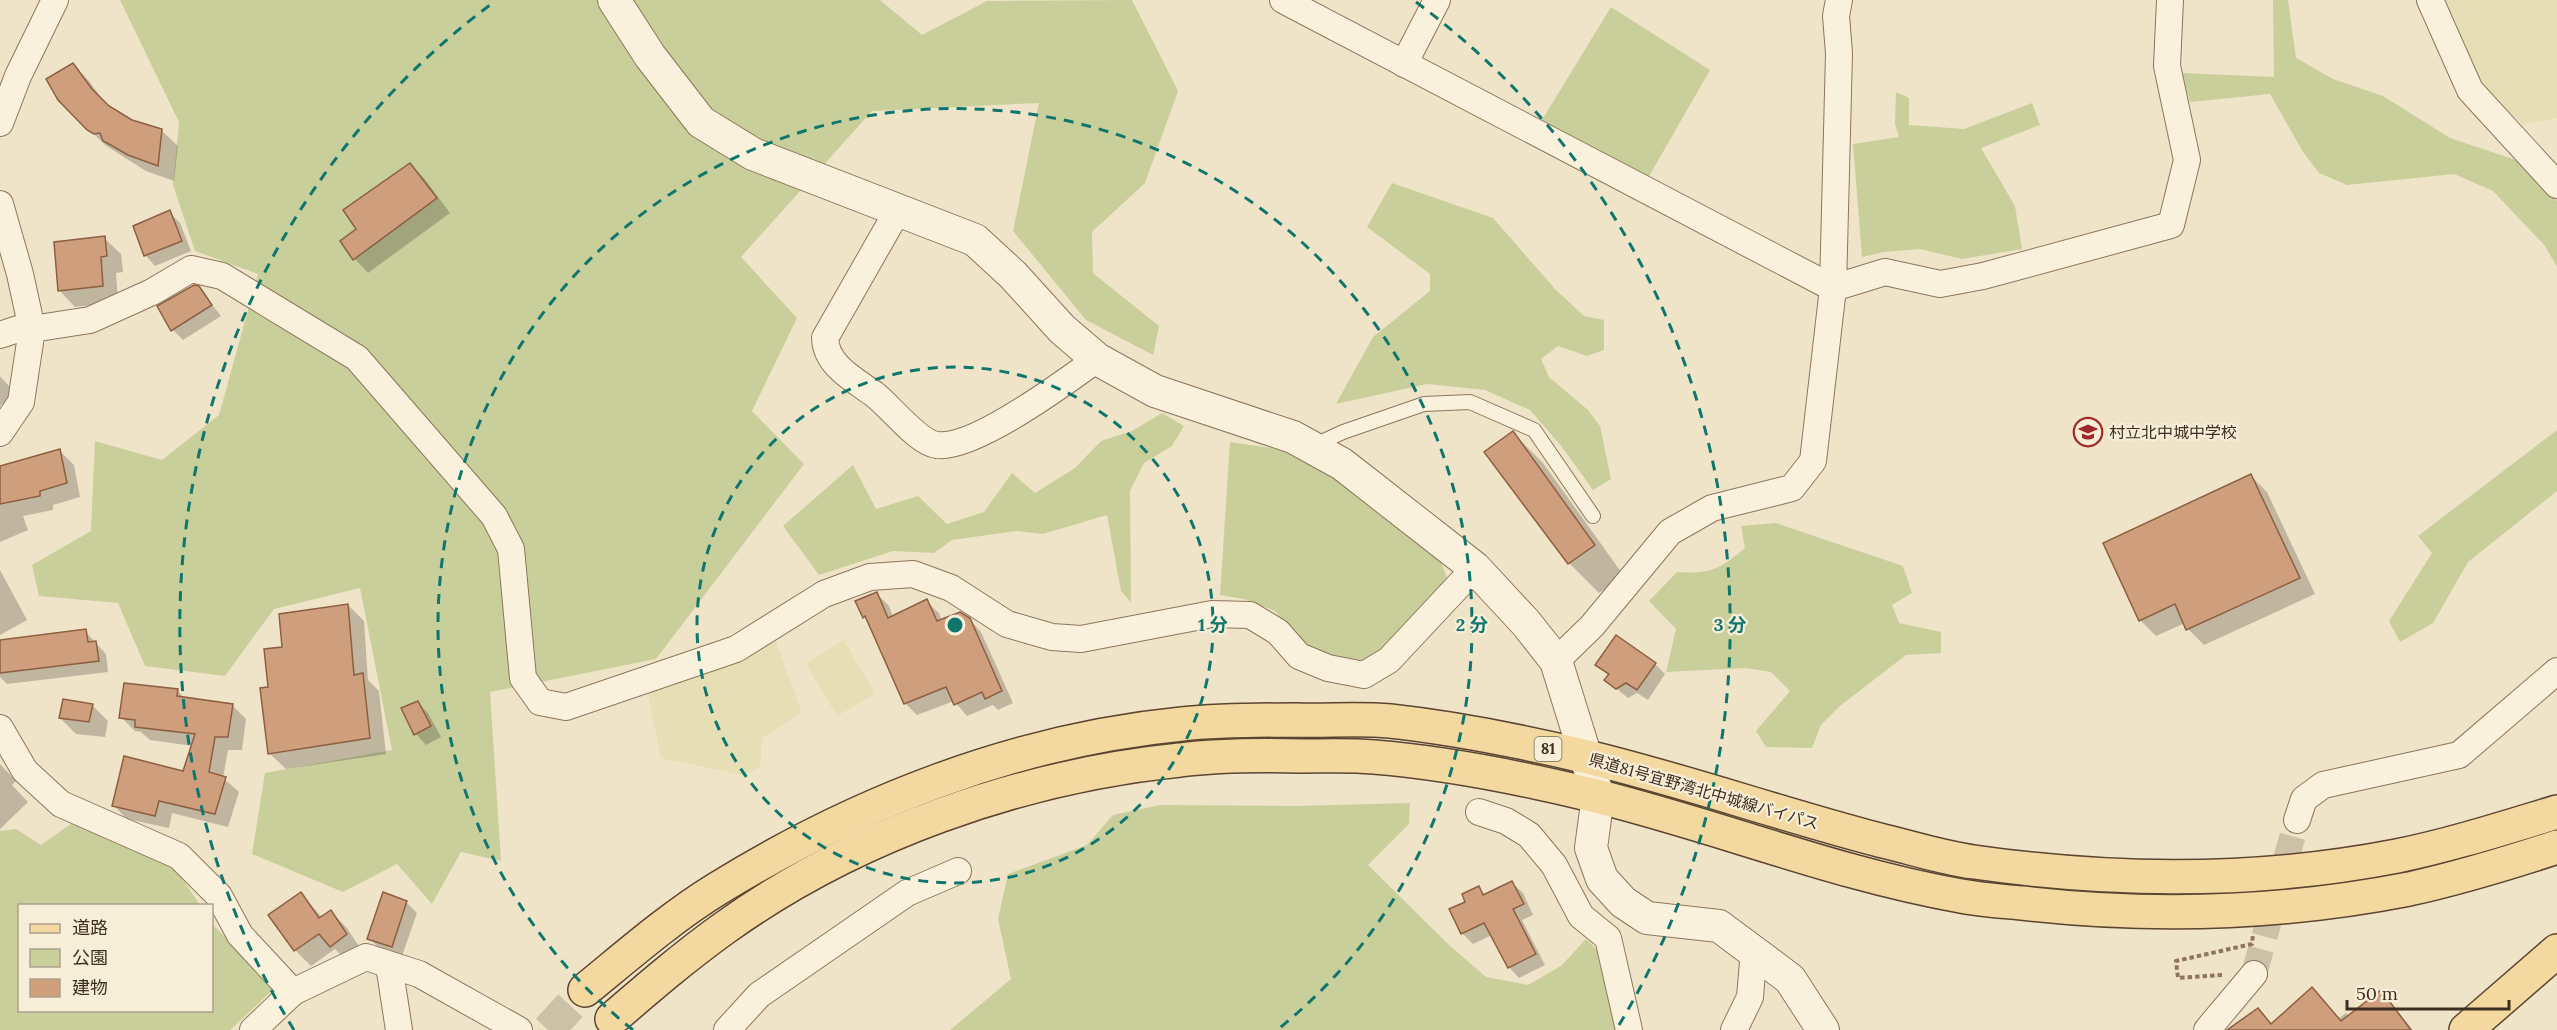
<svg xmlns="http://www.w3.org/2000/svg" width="2557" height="1030" viewBox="0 0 2557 1030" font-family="Lora,'Noto Sans JP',serif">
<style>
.farmland{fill:#e6deb5}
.green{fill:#c9cf9b}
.shadow{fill:#0003}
.building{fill:#cf9f7d;stroke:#8d5f41;stroke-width:1.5}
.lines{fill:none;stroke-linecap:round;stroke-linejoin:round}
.minor-tunnel{stroke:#ccc0a6;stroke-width:26;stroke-dasharray:26 13;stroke-linecap:butt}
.primary-tunnel{stroke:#ccc0a6;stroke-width:33;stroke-dasharray:33 16;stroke-linecap:butt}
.service-casing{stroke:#8d765c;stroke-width:16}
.minor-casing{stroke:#8d765c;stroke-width:28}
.tertiary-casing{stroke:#8d765c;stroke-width:34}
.primary-casing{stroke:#5b4430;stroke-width:36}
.path{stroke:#8d765c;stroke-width:4;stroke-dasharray:4.5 3;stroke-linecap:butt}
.service{stroke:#faf1dc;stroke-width:14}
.minor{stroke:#faf1dc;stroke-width:26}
.tertiary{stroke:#faf1dc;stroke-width:32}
.primary{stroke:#f3d9a0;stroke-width:33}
.ring{fill:none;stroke:#0f766e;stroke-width:3;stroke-dasharray:10 8}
.labels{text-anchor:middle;stroke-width:4.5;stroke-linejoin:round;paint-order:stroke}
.shield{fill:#f7eed8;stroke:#756857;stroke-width:1.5}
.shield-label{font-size:15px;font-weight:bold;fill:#3d2e20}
.poi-label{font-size:16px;fill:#3d2e20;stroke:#f7eed8;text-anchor:start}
.street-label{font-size:16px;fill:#3d2e20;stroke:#f7eed8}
.centre{fill:#0f766e;stroke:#f7eed8;stroke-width:3}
.ring-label{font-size:18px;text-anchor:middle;font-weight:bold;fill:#0f766e;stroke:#f7eed8;stroke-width:4.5;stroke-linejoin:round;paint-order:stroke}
</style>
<rect width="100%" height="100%" fill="#f0e4c8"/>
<g class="farmland">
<path d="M2444,0H2557V118L2523,124L2483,89Z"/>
<path d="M773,634L802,713L762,738L760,768L742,775L661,758L646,685Z"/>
<path d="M844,640L875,694L837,716L806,664Z"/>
</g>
<g class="green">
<path d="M120,0H880L922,35L987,1L1132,0L1178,91L1145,183L1092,232L1093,273L1159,326L1153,355L1086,320L1013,231L1039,103L872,111L741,257L797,318L752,411L804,464L656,659L490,692L501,861L461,852L432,904L397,864L343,892L252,854L265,773L392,750L360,588L274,609L225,676L145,666L118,603L39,596L32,565L91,531L95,441L162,460L219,415L258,274L195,251L173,185L179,122Z"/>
<path d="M2273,0H2288L2296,58L2333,79L2383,96L2450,138L2519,161L2557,201V267L2545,246L2493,191L2454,174L2347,185L2319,173L2303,152L2270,94L2190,102L2182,73L2274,77Z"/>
<path d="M1611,7L1710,70L1648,178L1542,120Z"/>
<path d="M1896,92L1909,98V125L1964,129L2032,103L2040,125L1981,148L2015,206L2022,249L1962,259L1920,249L1884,252L1862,257L1853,144L1899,137L1895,124Z"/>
<path d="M1392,183L1493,218L1556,290L1584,316L1604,320V350L1587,356L1558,346L1541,359L1549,377L1588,410L1600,426L1611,479L1593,490L1562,447L1530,410L1485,390L1427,384L1336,404L1373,337L1430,291V274L1367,227Z"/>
<path d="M1162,413L1184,426L1172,446L1144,463L1130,491L1131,602L1121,591L1107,515L1043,534L1016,531L952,540L934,553L893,551L819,575L783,526L853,465L876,509L918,496L947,524L984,512L1012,473L1035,493L1075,468L1101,441L1132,431Z"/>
<path d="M2557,430V491L2468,562L2433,623L2400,642L2389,621L2432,553L2418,536Z"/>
<path d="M1230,442L1283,450L1331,475L1440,560L1447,578L1385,653L1359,668L1304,645L1275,611L1244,599L1220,595Z"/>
<path d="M1776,523L1903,566L1912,593L1892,605L1899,623L1941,632V653L1906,655L1840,706L1821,725L1812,748L1766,747L1756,731L1790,691L1771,672L1745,668L1666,672L1676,629L1649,601L1677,572C1710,574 1719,570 1745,548L1741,526Z"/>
<path d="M1410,803L1409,824L1368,865L1448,944L1486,977L1528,985L1561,966L1586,939L1601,954L1618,1030H950L1011,979L998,919L1008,874L1087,845L1113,815L1160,805L1296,806Z"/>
<path d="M72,823L171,862L200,905L20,906V1010H212V924L276,987L230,1030H0V831L16,829L41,845Z"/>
</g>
<g class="shadow">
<path d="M73,65L89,81L108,107L132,122L161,130L178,146L174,181L146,171L105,145L59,99Z"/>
<path d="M410,165L424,178L450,213L368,273L355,259L358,230Z"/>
<path d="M169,212L180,223L191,251L155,266L145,255Z"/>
<path d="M104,238L121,254L123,272L116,273L118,302L75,307L59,290Z"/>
<path d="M199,288L221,316L183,340L173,330Z"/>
<path d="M0,376L15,393L0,406Z"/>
<path d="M1513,433L1543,463L1624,576L1599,593L1569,563Z"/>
<path d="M60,451L74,465L80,497L53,505V510L23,516L28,530L0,542V474Z"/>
<path d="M2251,476L2267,492L2315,594L2204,645L2188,629L2185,623L2156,636L2140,620Z"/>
<path d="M0,570L27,620L0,635Z"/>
<path d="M877,594L889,606L893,617L926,601L939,613L942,621L969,619L981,632L1013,703L998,710L993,705L967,716L954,701L917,715L905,703L869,622L864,617Z"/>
<path d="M348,605L364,621L368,680L379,691L386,754L286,769L269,753L270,688L284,648Z"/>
<path d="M85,631L106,654L108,672L7,684L0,677V642Z"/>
<path d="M1597,664H1655L1665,674L1648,700L1637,693L1628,698L1606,680L1609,676Z"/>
<path d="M177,690L185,699L232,705L246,719L242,750H228L223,778L239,792L228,827L172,813L169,828L127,819L113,805L184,773L193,746L150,740L141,732L135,731L121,717Z"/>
<path d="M418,703L428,713L441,737L426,745L416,734L403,708Z"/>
<path d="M92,705L108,721L105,737L76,734L60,718Z"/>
<path d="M0,764L16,781L12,785L28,802L0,829Z"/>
<path d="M1512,883L1523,893L1533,915L1522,920L1545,965L1519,978L1509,967L1492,935L1473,944L1462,933L1467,902L1478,888L1486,895Z"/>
<path d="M301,894L322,917L331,912L347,928L362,951L348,962L335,949L311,966L295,950L270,915Z"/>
<path d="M406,902L417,913L402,956L380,949L369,938Z"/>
<path d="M2381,992L2413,1030H2244L2257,1010L2272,1025L2339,1018L2346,1013L2350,1017Z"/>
</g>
<g class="building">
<path d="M73,63L92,89L109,106L132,120L162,129L158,166L128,155L107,143L103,141L100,133L94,134L87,130L58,100L46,79Z"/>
<path d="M410,163L437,198L353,260L340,241L356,229L343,210Z"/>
<path d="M170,210L182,241L144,256L133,226Z"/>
<path d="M105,236L107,256L101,257L103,286L58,291L54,242Z"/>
<path d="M194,285L199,286L212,305L171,331L157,306Z"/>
<path d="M1513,431L1595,545L1568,564L1484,452Z"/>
<path d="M60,449L67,483L40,491V496L0,504V466Z"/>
<path d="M2251,474L2300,578L2186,630L2175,604L2139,621L2103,543Z"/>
<path d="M877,592L888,618L927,599L937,621L960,612L970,618L1002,691L985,699L982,692L954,705L946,687L904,704L865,616L863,618L855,601Z"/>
<path d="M348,604L354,675L363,673L370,738L268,754L260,688L268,687L264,649L282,647L279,614Z"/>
<path d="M86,629L88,642L96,641L99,661L0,673V640Z"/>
<path d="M1616,635L1656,663L1637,690L1626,683L1616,689L1604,680L1609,674L1595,665Z"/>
<path d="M124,683L178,689L177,696L233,704L228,737H215L209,772L226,777L215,814L159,801L155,816L112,806L124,756L183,771L195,734L135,727V720L119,718Z"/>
<path d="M63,699L93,704L89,722L59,718Z"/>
<path d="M418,701L431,726L414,735L401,708Z"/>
<path d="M1512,881L1524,904L1513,909L1536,954L1508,968L1484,923L1461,934L1449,909L1465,902L1462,894L1479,886L1483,895Z"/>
<path d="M301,892L319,918L331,910L347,934L330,947L319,934L294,951L268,915Z"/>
<path d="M383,892L407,901L392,947L367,939Z"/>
<path d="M2312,987L2341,1021L2381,990L2411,1030H2227L2258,1008L2271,1024Z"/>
</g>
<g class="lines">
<path class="minor-tunnel" d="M2254,974L2297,820"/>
<path class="primary-tunnel" d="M548,1030L585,990"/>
<g class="service-casing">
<path id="service" d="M1313,446L1343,432L1424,404L1470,402L1534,430L1593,516"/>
</g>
<g class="minor-casing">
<g id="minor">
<path d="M1283,0L1833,288L1885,272L1940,284L1983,276L2171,225L2187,160L2167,66L2170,0"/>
<path d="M2430,0L2470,90L2557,185"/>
<path d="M1404,64L1437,0"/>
<path d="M0,123L18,76L55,0"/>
<path d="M0,204L20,274L32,329L21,402L0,433"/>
<path d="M898,210L825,338C826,365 853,379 874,394C890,406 918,443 937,445C973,450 1067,381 1097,359"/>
<path d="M0,335L18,329H32L90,320L152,292L191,269L222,276L357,358L494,516L511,549L523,678L540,702L566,707L736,649L824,594L870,577L913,574L951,588L1007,624L1052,637L1081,639L1212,614L1250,615L1278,632L1299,656L1328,668L1364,675L1389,660L1475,568"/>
<path d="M1556,661L1592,626L1670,532L1712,508L1792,488L1813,461L1833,288L1839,53L1836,16L1839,0"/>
<path d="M0,728L25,771L61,804L179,856L219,896L240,935L293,992"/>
<path d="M1479,812L1506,821L1529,835L1554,865L1581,916L1608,938L1629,1030"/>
<path d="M2297,820L2304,799L2323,785L2459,755L2557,671"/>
<path d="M389,965L399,1030"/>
<path d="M253,1030L293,992L366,957L419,974L519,1030"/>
<path d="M727,1030L759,995L907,893L958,871"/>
<path d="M1734,1030L1750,997L1754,950"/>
<path d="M2207,1030L2254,974"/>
</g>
</g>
<g class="tertiary-casing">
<path id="tertiary" d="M614,0L650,56L701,122L753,154L975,240L1013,275L1062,329L1097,359L1155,391L1293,437L1342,464L1475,568L1526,623L1556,661L1598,796L1591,848L1602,879L1623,902L1647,918L1719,926L1790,979L1823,1030"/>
</g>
<g class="primary-casing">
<g id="primary">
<path d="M585,990C628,955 670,918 717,889C858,802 1017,740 1182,724C1220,720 1258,720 1296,720C1327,721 1359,718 1390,721C1454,728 1520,741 1583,756C1684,780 1782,815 1883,841C1913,848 1943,858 1974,862C2113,882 2258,883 2397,856C2451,845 2504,828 2557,812"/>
<path d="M612,1019C648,988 684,957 723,929C853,835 1021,776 1180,760C1220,755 1261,755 1302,756C1326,756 1350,755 1374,757C1448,763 1523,778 1596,796C1718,826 1836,874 1961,896C1981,900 2002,901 2022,903C2152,918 2281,914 2409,889C2459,878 2508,863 2557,847"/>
<path d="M2466,1030L2557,951"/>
</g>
</g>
<path class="path" d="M2222,975L2178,978L2176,961L2252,944L2253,934"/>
<use href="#service" class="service"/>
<use href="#minor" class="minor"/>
<use href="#tertiary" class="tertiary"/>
<use href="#primary" class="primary"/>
</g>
<g class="ring">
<circle cx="955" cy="625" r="258"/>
<path d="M633 1030A517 517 0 1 1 1277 1030"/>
<path d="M294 1030A775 775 0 0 1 494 2M1416 2A775 775 0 0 1 1616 1030"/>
</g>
<defs>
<g id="school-ring" transform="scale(1.5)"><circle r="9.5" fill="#f7eed8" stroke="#9e2a2b" stroke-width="1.5"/><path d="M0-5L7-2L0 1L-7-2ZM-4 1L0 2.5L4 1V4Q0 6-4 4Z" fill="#9e2a2b"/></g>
</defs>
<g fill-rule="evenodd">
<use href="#school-ring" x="2088" y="432"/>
</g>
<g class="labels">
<rect class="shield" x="1534.5" y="737" width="27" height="24" rx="4.5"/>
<g class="shield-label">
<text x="1548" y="754">81</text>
</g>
<g class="poi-label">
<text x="2109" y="438">村立北中城中学校</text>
</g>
<g class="street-label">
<text transform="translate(1704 791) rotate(16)" y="6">県道81号宜野湾北中城線バイパス</text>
</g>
</g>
<circle cx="955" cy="625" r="9" class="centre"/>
<g class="ring-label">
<text x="1213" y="631">1 分</text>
<text x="1472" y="631">2 分</text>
<text x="1730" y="631">3 分</text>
</g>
<rect x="18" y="904" width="195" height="108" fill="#f7eed8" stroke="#ada18e" stroke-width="1.5"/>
<rect x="30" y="924" width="30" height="9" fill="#f3d9a0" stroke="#ada18e" stroke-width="1.5"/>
<text x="72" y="934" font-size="18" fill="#3d2e20">道路</text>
<rect x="30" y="949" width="30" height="18" fill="#c9cf9b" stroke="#ada18e" stroke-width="1.5"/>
<text x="72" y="964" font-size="18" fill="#3d2e20">公園</text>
<rect x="30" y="979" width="30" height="18" fill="#cf9f7d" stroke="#ada18e" stroke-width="1.5"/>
<text x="72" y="994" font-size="18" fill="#3d2e20">建物</text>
<path d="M2347 1000v9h162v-9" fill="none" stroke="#3d2e20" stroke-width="3"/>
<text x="2356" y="1000" font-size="18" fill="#3d2e20" stroke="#f7eed8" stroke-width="4.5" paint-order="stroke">50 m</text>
</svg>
